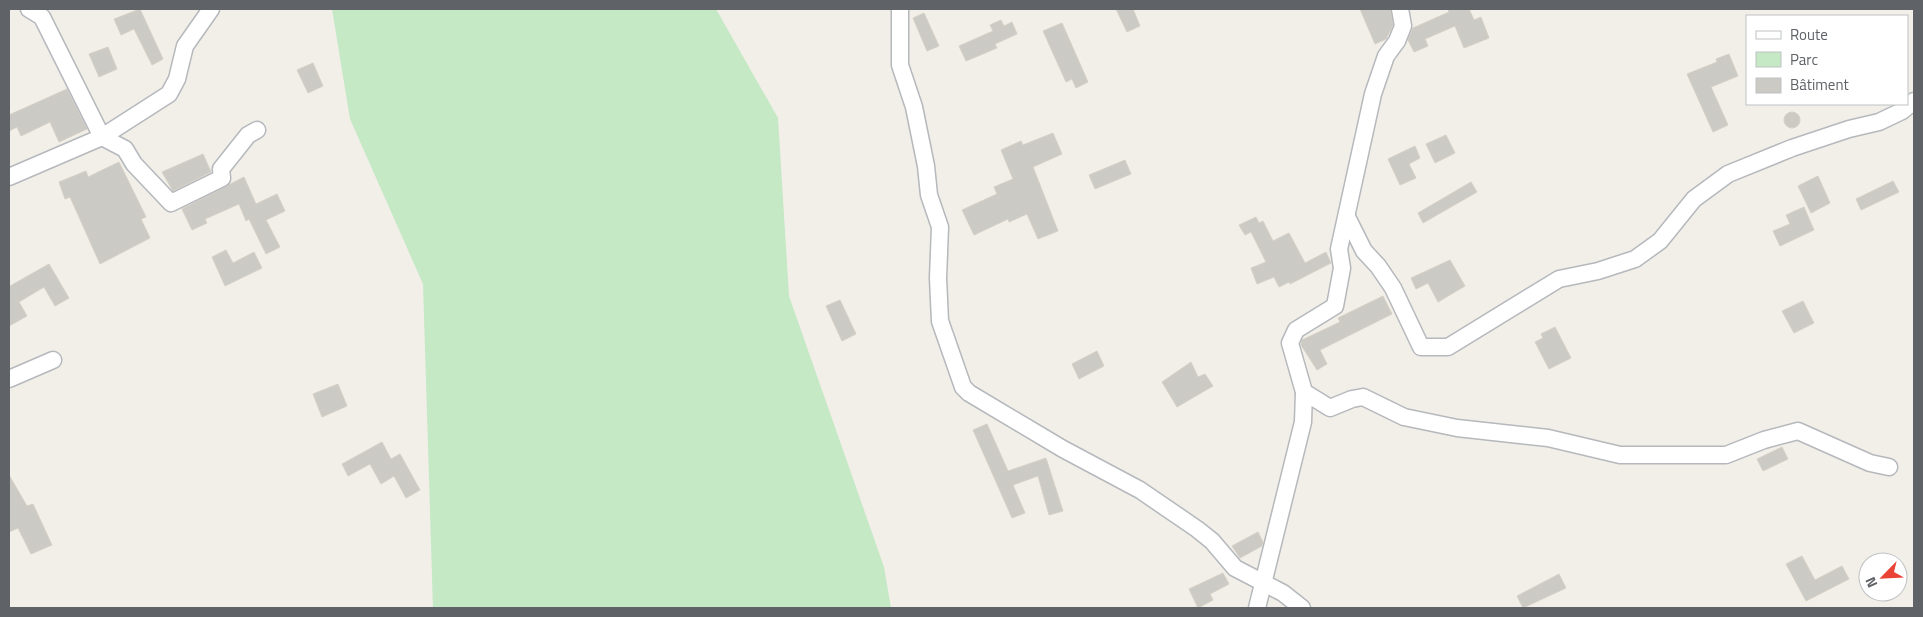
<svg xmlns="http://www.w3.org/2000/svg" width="1923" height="617" viewBox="0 0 1923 617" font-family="'Titillium Web',sans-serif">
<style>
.green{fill:#c5e8c5}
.building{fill:#cccac5;stroke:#d6d1c6}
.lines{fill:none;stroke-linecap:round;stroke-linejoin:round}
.street-casing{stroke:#b5b8bc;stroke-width:19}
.street{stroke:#fff;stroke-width:16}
</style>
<rect width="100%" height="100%" fill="#f1efe8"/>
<path class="green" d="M332,9H716L778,118L789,296L884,567L891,608H433L423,284L350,119Z"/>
<g class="building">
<path d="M140,9L163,59L152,65L134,29L121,35L114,19Z"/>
<path d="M1116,9H1133L1140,26L1127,32Z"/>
<path d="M1360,9H1390L1393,25L1386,39L1375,44Z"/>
<path d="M1448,9H1469L1474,20L1481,17L1489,38L1464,48L1455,26L1425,39L1428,46L1414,52L1408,40L1413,28L1449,12Z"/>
<path d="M924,13L939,46L927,51L913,18Z"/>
<path d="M1001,20L1004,26L1012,22L1017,34L995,44L997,48L966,61L959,46L993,31L990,25Z"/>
<path d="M1062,23L1088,82L1076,88L1072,79L1066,82L1043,31Z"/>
<path d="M108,47L117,69L99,77L89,54Z"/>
<path d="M1729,54L1738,76L1711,87L1728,125L1713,132L1687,74L1717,62L1716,59Z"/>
<path d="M313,63L323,86L308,93L297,70Z"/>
<path d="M67,89L87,129L59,142L50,122L21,136L17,127L9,131V115Z"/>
<circle cx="1792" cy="120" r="8"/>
<path d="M1053,133L1062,154L1033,167L1058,231L1038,239L1027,214L1009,222L1008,219L974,235L962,210L997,194L994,187L1013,179L1001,150L1021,141L1023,145Z"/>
<path d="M1446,135L1455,153L1435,163L1426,144Z"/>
<path d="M1415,146L1420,158L1409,164L1416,178L1400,185L1388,159Z"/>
<path d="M203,154L211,172L173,191L162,172Z"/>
<path d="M1125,160L1131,174L1095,189L1089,175Z"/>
<path d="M119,162L146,217L141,219L150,238L100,264L70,197L65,199L59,182L86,171L88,177Z"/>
<path d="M1818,176L1830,203L1811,213L1798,186Z"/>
<path d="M244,177L256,204L277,194L285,211L266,220L280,247L266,254L249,219L246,221L239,204L205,219L207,223L192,230L182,209Z"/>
<path d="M1893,181L1899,192L1861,210L1856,199Z"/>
<path d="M1471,182L1477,192L1423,223L1418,213Z"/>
<path d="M1804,207L1814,230L1780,246L1773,231L1790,224L1786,215Z"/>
<path d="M1256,217L1259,223L1263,221L1273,241L1289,233L1305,263L1326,252L1331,263L1290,284L1289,282L1279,287L1274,277L1257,284L1251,268L1266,262L1251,232L1245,235L1239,225Z"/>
<path d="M226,250L233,263L254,252L262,268L225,286L212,257Z"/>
<path d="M1450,260L1465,286L1438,302L1428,283L1416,289L1411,278Z"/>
<path d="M49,264L69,298L55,306L44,287L19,302L27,316L9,326V284L10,286Z"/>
<path d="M1383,296L1392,314L1320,350L1327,364L1317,370L1301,345L1302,340L1340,322L1338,318Z"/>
<path d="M840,300L856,334L842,341L826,306Z"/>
<path d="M1803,301L1814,323L1794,333L1782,311Z"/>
<path d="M1555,327L1571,358L1549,369L1535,342L1543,338L1541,334Z"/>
<path d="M1097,351L1104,366L1079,379L1072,364Z"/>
<path d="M1191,362L1198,377L1205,374L1213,386L1177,407L1162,382Z"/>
<path d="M338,384L347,406L322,417L313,394Z"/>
<path d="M987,424L1008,471L1046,458L1063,511L1049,515L1038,476L1013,485L1025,513L1012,518L973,430Z"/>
<path d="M382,442L391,459L400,454L420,490L406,498L394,476L381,484L370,464L348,476L342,464Z"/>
<path d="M1782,447L1788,459L1763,471L1757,459Z"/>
<path d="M9,475L27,506L33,504L52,545L31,554L18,528L9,532Z"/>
<path d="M1258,532L1263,542L1262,546L1240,558L1232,546Z"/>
<path d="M1802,556L1815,580L1842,566L1849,579L1806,601L1786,564Z"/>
<path d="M1223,573L1229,584L1210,594L1213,600L1198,608L1189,589Z"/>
<path d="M1559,574L1566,588L1523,608L1517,596Z"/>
</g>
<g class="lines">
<g class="street-casing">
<g id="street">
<path d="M29,9L42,17L102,137L125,149L134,164L171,203L222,178L221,169L248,135L257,130"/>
<path d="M900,9V65L914,107L926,166L929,195L940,227L938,278L940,321L963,387L969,393L1063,449L1140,490L1197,529L1212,541L1235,568L1283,593L1302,608"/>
<path d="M9,177L102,137L169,94L177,79L185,46L211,9"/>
<path d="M1347,217L1364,251L1378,266L1393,288L1421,347H1448L1559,279L1598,271L1635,259L1660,241L1694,199L1728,174L1792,148L1849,129L1879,122L1902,111L1914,101"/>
<path d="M9,379L53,360"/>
<path d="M1304,392L1330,408L1352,399L1363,397L1404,417L1457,428L1548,438L1620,455H1726L1764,440L1798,431L1870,463L1889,467"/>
<path d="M1257,608L1303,422L1304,392L1290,343L1296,330L1335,306L1342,268L1339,249L1373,94L1386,56L1397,41L1403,26L1400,9"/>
</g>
</g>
<use href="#street" class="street"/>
</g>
<rect width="1923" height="617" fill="none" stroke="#5f6368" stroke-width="20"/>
<rect x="1746" y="15" width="162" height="90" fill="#ffffff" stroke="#bfc1c3"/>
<rect x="1756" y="31" width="25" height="8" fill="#ffffff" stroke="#bfc1c3"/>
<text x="1790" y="40" font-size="15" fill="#5f6368">Route</text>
<rect x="1756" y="52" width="25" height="15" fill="#c5e8c5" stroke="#bfc1c3"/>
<text x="1790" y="65" font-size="15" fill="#5f6368">Parc</text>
<rect x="1756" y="78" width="25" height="15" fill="#cccac5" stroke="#bfc1c3"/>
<text x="1790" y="90" font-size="15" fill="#5f6368">Bâtiment</text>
<g transform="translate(1883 577) rotate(246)"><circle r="24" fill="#ffffff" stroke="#bfc1c3"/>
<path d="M0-4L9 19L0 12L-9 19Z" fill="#ea4335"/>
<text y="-8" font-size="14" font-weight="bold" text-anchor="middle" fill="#5f6368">N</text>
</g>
</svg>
